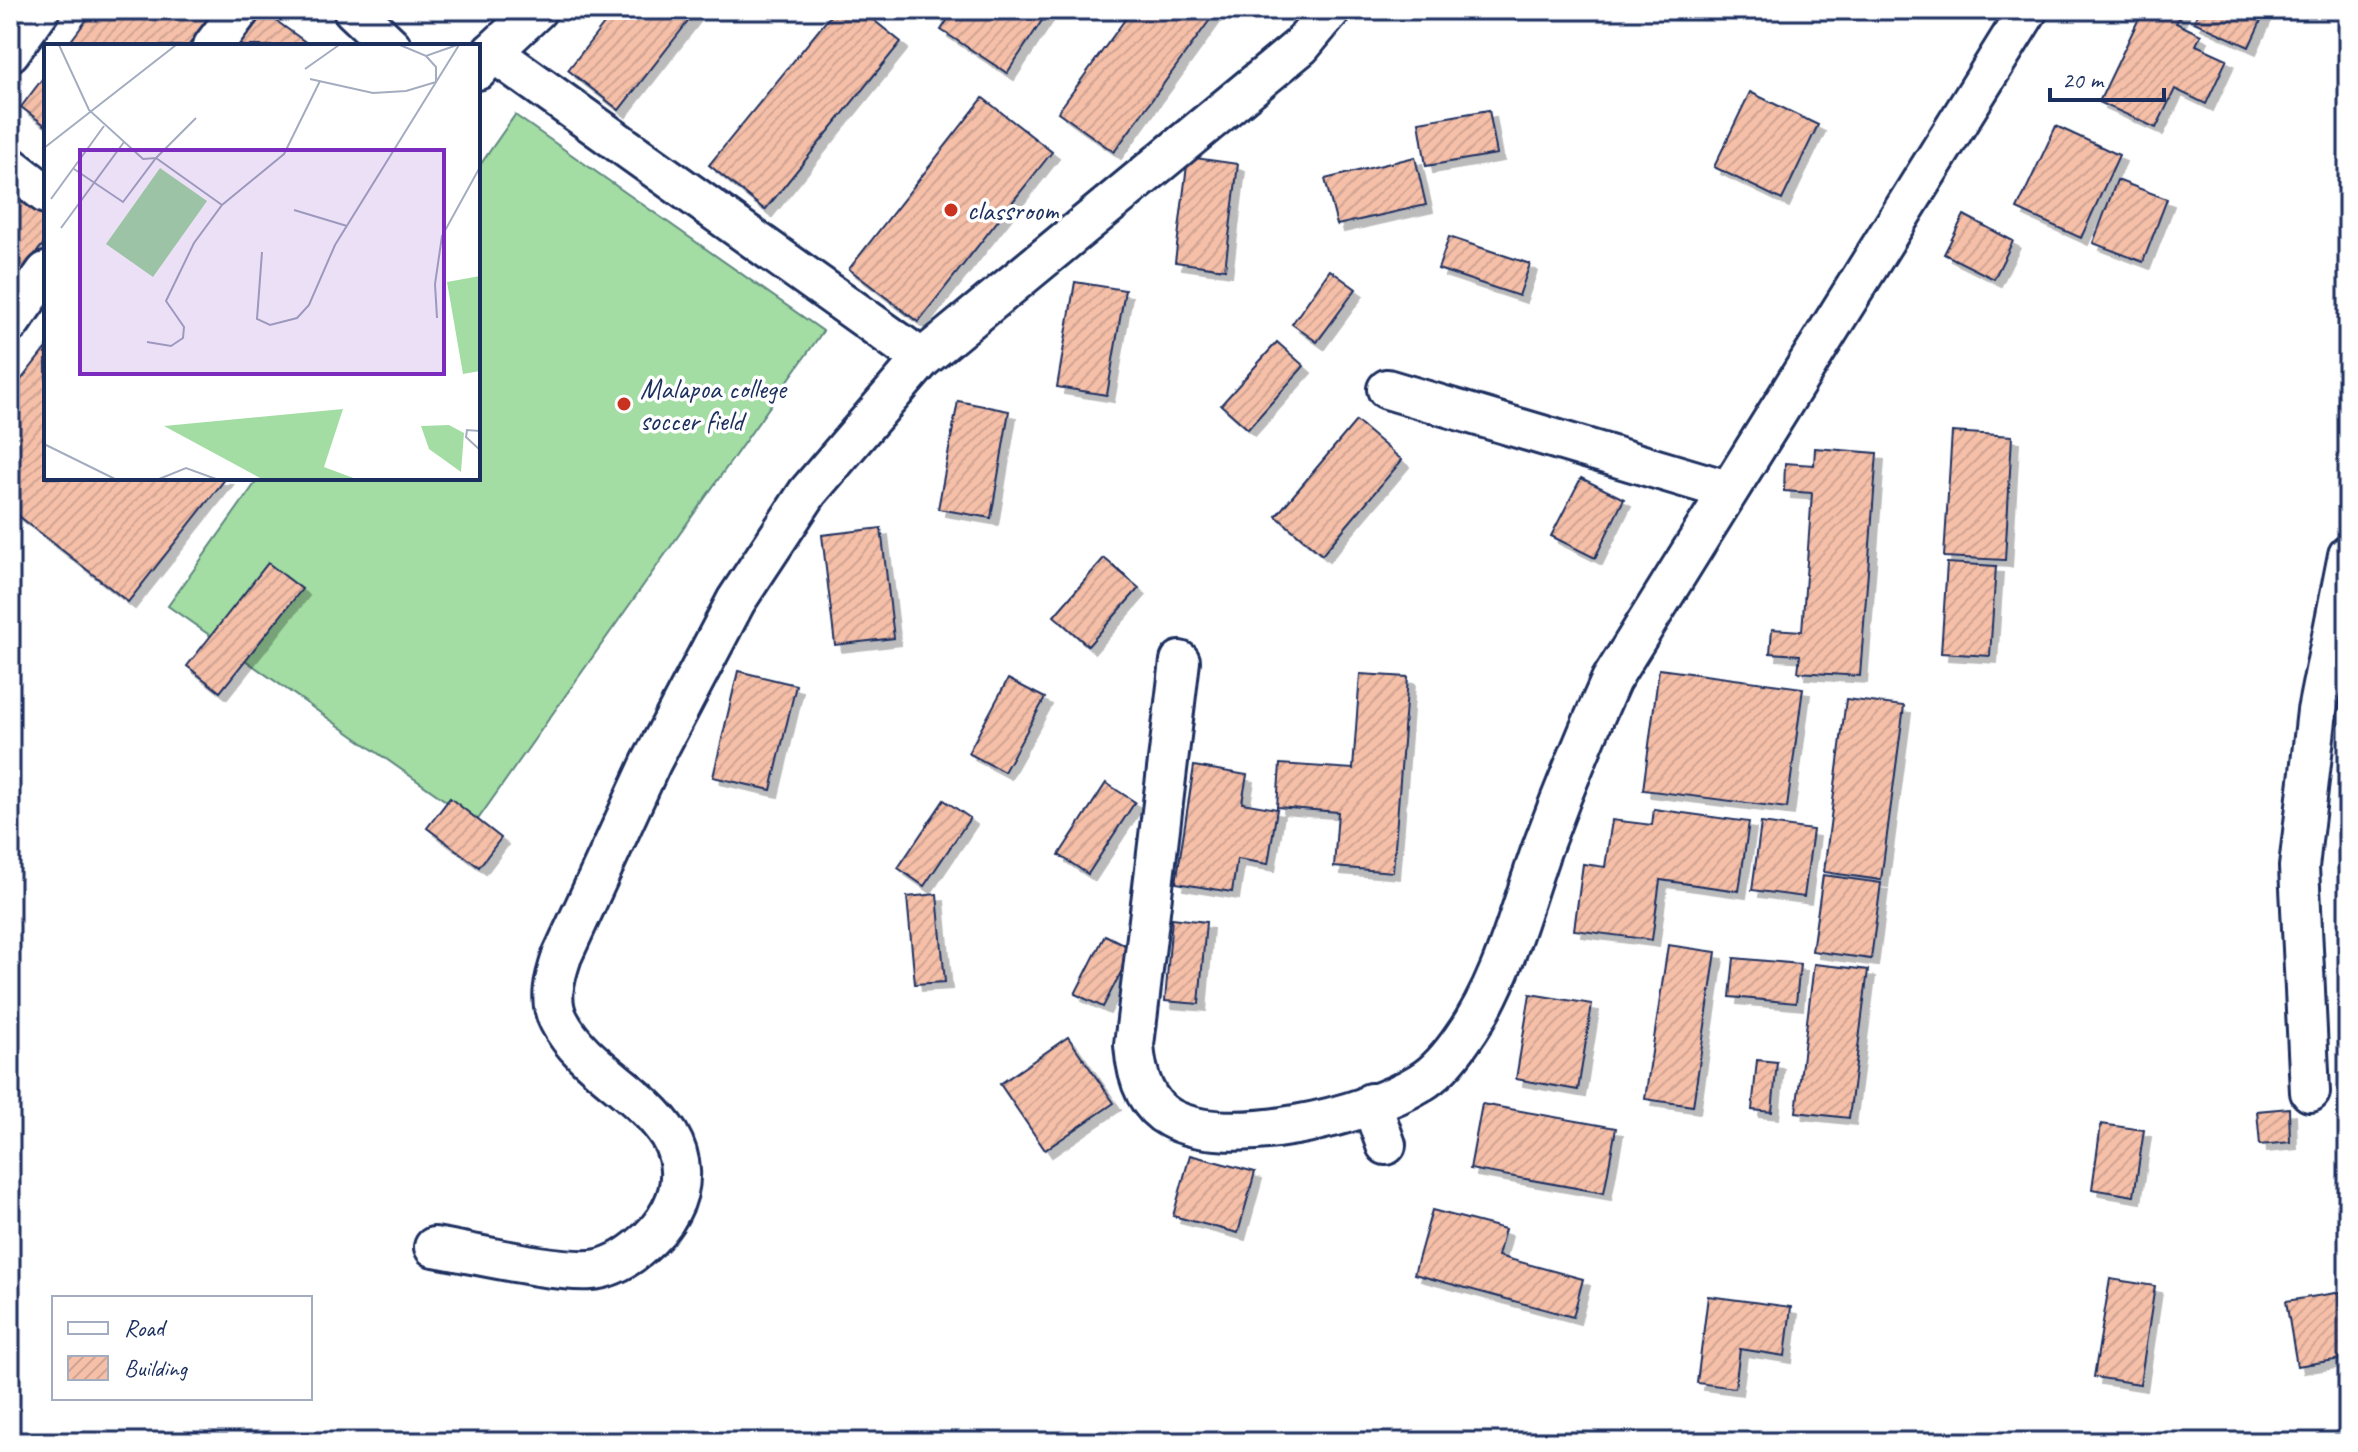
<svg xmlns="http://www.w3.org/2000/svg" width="2358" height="1452" viewBox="0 0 2358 1452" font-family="Caveat,sans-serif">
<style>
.pitch{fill:#a3dda3;stroke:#5f8680;stroke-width:2}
.building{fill:url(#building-hatch);stroke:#1b2f5e;stroke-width:2;filter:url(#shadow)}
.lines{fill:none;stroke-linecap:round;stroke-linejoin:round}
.minor-casing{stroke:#1b2f5e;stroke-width:44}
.minor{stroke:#fff;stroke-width:38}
.poi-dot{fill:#c8321e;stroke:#fff;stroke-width:3}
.labels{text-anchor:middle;stroke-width:7;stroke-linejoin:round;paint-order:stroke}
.poi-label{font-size:28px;fill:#1b2f5e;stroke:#fff;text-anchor:start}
.inset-road{fill:none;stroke:#a4acbf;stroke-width:2}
.view{fill:#7b2cbf;fill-opacity:0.15;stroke:#7b2cbf;stroke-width:4}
.inset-edge{fill:none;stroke:#1b2f5e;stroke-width:4}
</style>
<defs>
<pattern id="building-hatch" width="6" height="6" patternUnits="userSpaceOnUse" patternTransform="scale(2)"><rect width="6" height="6" fill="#f5bfa8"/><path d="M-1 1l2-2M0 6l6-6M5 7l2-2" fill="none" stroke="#d1a493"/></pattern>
<filter id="shadow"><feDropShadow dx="7" dy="7" stdDeviation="0" flood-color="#0004"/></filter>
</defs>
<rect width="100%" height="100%" fill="#fff"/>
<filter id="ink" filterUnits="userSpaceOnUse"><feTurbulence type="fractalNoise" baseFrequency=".0125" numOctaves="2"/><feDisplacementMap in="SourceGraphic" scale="16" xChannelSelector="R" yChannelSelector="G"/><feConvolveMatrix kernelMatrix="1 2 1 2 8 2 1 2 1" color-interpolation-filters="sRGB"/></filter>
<g filter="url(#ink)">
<path class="pitch" d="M515,115L823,331L476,822L168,606L259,478H478V168Z"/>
<g class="building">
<path d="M94,10H215L188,46H67Z"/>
<path d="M615,10H697L619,110L568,70Z"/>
<path d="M835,10H861L901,42L765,210L709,165Z"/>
<path d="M954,10H1049L1007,73L941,30Z"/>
<path d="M1132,10H1217L1114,152L1058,112Z"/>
<path d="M2143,10H2182L2176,23L2201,35L2196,45L2227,59L2206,104L2175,89L2156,128L2099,102Z"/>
<path d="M2199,10H2266L2249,47L2194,22Z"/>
<path d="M264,12L311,46H239Z"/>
<path d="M46,74V126L21,107Z"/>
<path d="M1750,92L1818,125L1782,200L1714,167Z"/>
<path d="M983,98L1052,152L918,322L849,269Z"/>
<path d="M1489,110L1497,154L1426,166L1419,122Z"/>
<path d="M2056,126L2119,155L2081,238L2017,209Z"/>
<path d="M1188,157L1238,164L1225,269L1175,262Z"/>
<path d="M1415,157L1426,205L1337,225L1325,179Z"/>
<path d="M10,174L46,203V241L10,285Z"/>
<path d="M2117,180L2167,199L2143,262L2093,243Z"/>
<path d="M1964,215L2013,241L1994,279L1944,254Z"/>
<path d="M1449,237L1530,264L1519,296L1438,269Z"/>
<path d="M1330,270L1356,289L1317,342L1292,324Z"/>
<path d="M1075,282L1125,290L1107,395L1057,387Z"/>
<path d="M1277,342L1304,366L1248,429L1221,405Z"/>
<path d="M46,348V478H226L128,602L10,509V394Z"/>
<path d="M958,401L1009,411L991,518L938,509Z"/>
<path d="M1356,421L1402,460L1322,555L1276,516Z"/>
<path d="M1952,432L2012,436L2005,560L1944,557Z"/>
<path d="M1815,448L1877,453L1860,676L1798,672L1800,655L1770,653L1772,629L1802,631L1812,493L1784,491L1785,463L1814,465Z"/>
<path d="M1581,478L1624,499L1595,558L1551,536Z"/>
<path d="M881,528L894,638L835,645L822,535Z"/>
<path d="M1104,558L1139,588L1088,646L1054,616Z"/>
<path d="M268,563L302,589L220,692L187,666Z"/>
<path d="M1947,563L1996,566L1990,656L1941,653Z"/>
<path d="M1659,669L1803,688L1787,808L1643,790Z"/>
<path d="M738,671L796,685L771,790L713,777Z"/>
<path d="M1360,674L1408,677L1393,872L1334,867L1338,812L1277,807L1280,764L1353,769Z"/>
<path d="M1008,679L1045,698L1004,772L968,753Z"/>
<path d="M1846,699L1904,706L1881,880L1824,872Z"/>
<path d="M1194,766L1247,775L1242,803L1277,809L1268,864L1237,859L1232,892L1176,883Z"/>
<path d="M1106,783L1135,802L1088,874L1059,855Z"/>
<path d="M450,798L501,838L479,867L427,828Z"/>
<path d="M944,800L970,818L924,886L898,868Z"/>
<path d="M1654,809L1749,822L1739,891L1660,880L1652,940L1574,930L1583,864L1605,867L1612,820L1652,825Z"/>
<path d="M1761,823L1813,830L1804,897L1752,890Z"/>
<path d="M1823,875L1881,883L1871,959L1812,951Z"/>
<path d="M937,894L945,982L915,984L907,897Z"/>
<path d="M1172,918L1206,922L1199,1004L1165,1001Z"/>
<path d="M1105,935L1133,949L1103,1007L1075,994Z"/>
<path d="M1668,945L1716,952L1693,1106L1645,1099Z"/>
<path d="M1734,958L1800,964L1796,1003L1730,997Z"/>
<path d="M1814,964L1868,970L1849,1118L1796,1112Z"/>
<path d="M1530,994L1592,1004L1578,1090L1516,1079Z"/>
<path d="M1068,1037L1114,1103L1045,1150L1000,1084Z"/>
<path d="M1757,1060L1777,1062L1772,1112L1752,1110Z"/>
<path d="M1482,1104L1616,1128L1604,1193L1470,1169Z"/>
<path d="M2289,1108L2290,1142L2260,1145L2257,1111Z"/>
<path d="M2101,1124L2144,1130L2134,1196L2092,1189Z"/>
<path d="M1190,1155L1255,1172L1238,1233L1173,1216Z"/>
<path d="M1432,1210L1505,1229L1498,1256L1583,1279L1573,1317L1414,1274Z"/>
<path d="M2110,1279L2155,1286L2140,1384L2094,1377Z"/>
<path d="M2348,1291V1358L2297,1366L2286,1301Z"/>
<path d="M1708,1296L1791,1307L1785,1356L1740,1349L1735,1388L1697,1383Z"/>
</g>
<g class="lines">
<g class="minor-casing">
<g id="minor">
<path d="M353,10L391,46"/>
<path d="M213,46L240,10"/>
<path d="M10,52L40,10"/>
<path d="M492,52L922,359"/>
<path d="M478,70L492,52L537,10"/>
<path d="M10,166L46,194"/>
<path d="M10,323L46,272"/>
<path d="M1387,389L1727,490"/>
<path d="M1180,661L1134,1045C1136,1072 1144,1104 1170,1118C1228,1150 1367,1116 1421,1082C1438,1072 1452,1054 1463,1038C1503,982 1519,912 1542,848C1563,791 1586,735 1611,680L2028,10"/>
<path d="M2310,1092L2299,867L2317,711L2348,555"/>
<path d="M1371,1103L1386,1145"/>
<path d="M434,1247C478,1254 549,1272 591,1270C622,1268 658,1236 671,1210C684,1186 683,1158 669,1135C640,1090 583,1068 559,1021C548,1000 555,977 562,956L651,763L736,601L808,492L922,359L1301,46L1331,10"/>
</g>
</g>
<use href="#minor" class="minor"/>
</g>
</g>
<g class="poi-dot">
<circle cx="951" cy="210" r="8"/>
<circle cx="624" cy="404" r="8"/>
</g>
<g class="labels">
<g class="poi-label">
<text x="967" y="220">classroom</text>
<text x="640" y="398">Malapoa college<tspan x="640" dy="32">soccer field</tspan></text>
</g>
</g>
<g transform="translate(44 44)">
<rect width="436" height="436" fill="#fff"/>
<path d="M299,365L280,423L312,435H218L120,382ZM405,381L420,389L417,428L385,405L377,382Z" fill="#a3dda3"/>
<path d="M116,124L163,157L109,233L62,200ZM436,232V327L419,330L403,238Z" fill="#a3dda3"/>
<path class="inset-road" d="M15,1L45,66L99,115L112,114L178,161M356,1L382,12L413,1M261,25L295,1M266,35L329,49L362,47L392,38V23L382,12M0,104L132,1M30,125L79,158L112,114L152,74M7,155L60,82M250,166L303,182M17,184L80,98M218,208L213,275L226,281L253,274L265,261L291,201L415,1M393,274L391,240L398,192L436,123M103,298L127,302L139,294L140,283L122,257L150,199L178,161L240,110L276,37M436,387L423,386L422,393L436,406M0,400L71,435M115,435L142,424L172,435"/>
<path class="view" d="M36,106H400V330H36Z"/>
<rect width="436" height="436" class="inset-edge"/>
</g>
<rect width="2358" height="1452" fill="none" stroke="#fff" stroke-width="40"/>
<rect x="20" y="20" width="2318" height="1412" fill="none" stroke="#1b2f5e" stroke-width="3" filter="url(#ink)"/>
<rect x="52" y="1296" width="260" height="104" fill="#ffffff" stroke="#a4acbf" stroke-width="2"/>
<rect x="68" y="1322" width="40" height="12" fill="#ffffff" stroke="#a4acbf" stroke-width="2"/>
<text x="124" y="1336" font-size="24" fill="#1b2f5e">Road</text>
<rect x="68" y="1356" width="40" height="24" fill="url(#building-hatch)" stroke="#a4acbf" stroke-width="2"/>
<text x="124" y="1376" font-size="24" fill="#1b2f5e">Building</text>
<path d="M2050 88v12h114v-12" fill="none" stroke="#1b2f5e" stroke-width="4"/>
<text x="2062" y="88" font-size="24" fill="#1b2f5e" stroke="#ffffff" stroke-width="6" paint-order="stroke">20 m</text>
</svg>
